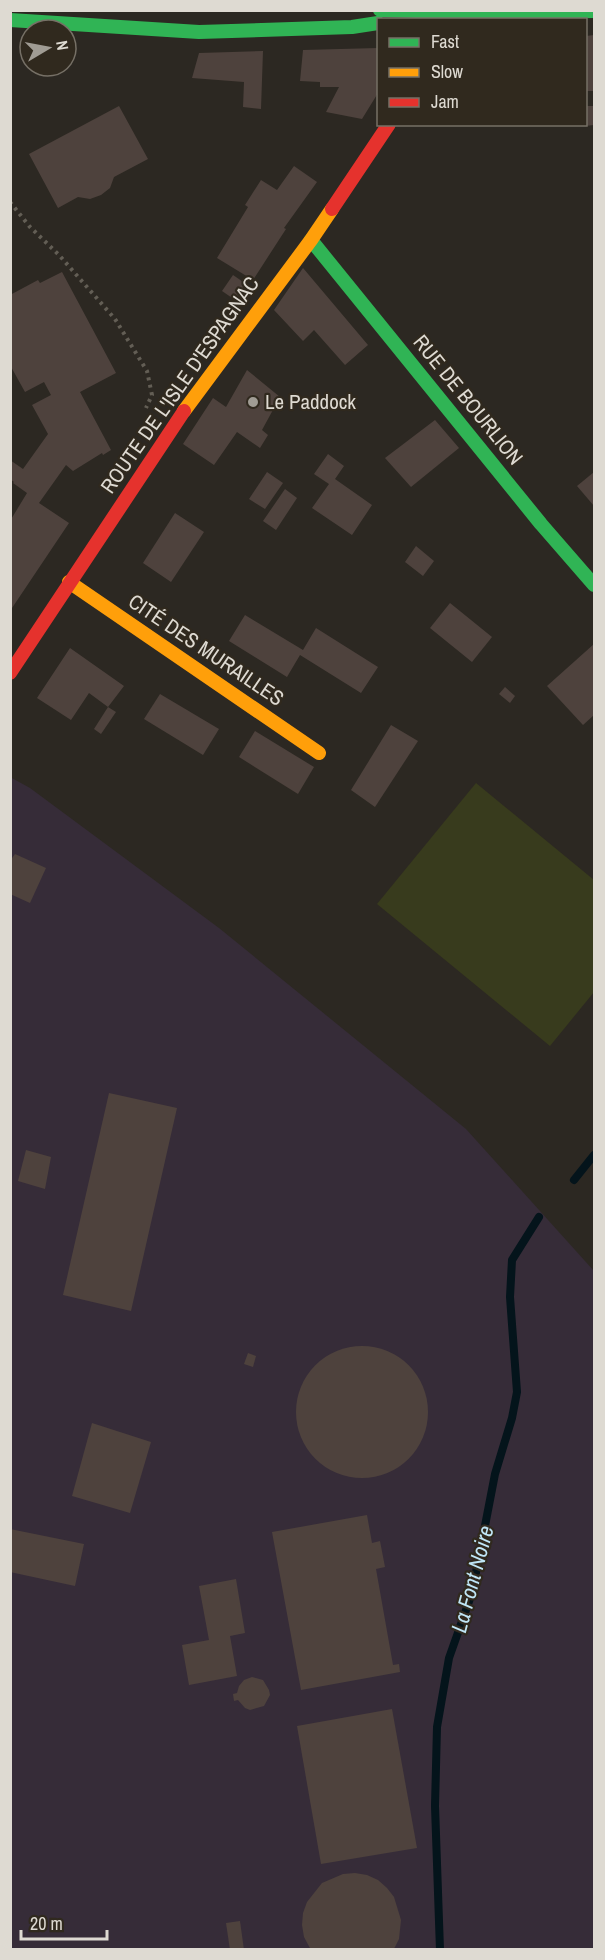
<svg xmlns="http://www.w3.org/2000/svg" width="605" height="1960" viewBox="0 0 605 1960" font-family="'Archivo Narrow',sans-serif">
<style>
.industrial{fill:#362c38}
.green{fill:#383b1d}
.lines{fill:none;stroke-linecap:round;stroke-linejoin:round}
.stream{stroke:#04141b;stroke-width:8}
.building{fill:#4e423d}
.path{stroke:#635e55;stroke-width:4;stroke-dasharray:3 4.5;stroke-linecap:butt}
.fast{stroke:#30b455;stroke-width:14}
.slow{stroke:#ff9f0a;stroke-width:14}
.jam{stroke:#e5322d;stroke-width:14}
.poi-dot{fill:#a09c94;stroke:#30291e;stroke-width:2}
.labels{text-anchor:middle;stroke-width:4.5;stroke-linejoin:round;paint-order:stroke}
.street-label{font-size:21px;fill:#dedad2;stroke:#30291e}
.poi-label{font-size:21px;fill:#dedad2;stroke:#30291e;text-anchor:start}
.water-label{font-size:22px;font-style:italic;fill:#c0e6f6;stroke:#30291e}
</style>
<rect width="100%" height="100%" fill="#2c2822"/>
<path class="industrial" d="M10,777L30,788L219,928L466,1129L594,1271V1949H11Z"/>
<path class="green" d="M476,783L594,880V992L550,1046L377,904Z"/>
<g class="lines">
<g class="stream">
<path d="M574,1180L594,1155"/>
<path d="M440,1950L435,1806L437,1727L449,1658L472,1593L495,1474L512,1418L517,1392L510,1297L512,1260L539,1217"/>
</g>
</g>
<g class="building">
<path d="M594,35V91H586V36Z"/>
<path d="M378,48V93L362,119L326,112L339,87H320V82L300,81L303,50Z"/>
<path d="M263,51L261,109L243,107L244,82L192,78L199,53Z"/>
<path d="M119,106L148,159L114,177L110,188L101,195L90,199L78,197L58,208L29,154Z"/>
<path d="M586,106H594V125L585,126Z"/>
<path d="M294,166L317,182L284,228L286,229L253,280L217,258L248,207L245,205L261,180L277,190Z"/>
<path d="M303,268L368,345L345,365L314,330L303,341L274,310Z"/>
<path d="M62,272L116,373L80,392L111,450L103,455L102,453L73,471L66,465L39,503L69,523L10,611V521L27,493L13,483L14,482L10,479V460L23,469L48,434L32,405L51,395L44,382L25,392L10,365V295L38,280L40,283Z"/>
<path d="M233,275L249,286L238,302L222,291Z"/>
<path d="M247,370L280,397L262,430L268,435L260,448L237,432L214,465L183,444L213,398L226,407Z"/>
<path d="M435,420L459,448L411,487L385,458Z"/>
<path d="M328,454L344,466L335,479L372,505L352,535L312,508L329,484L314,474Z"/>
<path d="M267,472L283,483L265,509L249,499Z"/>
<path d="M594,472V506L577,486Z"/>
<path d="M285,489L297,498L276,530L263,521Z"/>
<path d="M175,513L204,532L171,582L143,563Z"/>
<path d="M416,546L434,561L423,576L405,562Z"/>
<path d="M450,603L492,637L472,662L430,628Z"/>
<path d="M245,615L303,650L316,628L378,667L361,693L300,655L287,677L229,641Z"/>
<path d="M594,644V715L583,725L547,686Z"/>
<path d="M70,648L124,686L108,707L89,693L71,720L37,698Z"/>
<path d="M505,687L515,696L510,703L499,694Z"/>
<path d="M160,694L219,729L203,755L144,719Z"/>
<path d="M108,707L116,712L101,734L94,729Z"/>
<path d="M391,725L418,741L375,807L351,790Z"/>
<path d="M255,731L314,767L298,794L239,757Z"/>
<path d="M15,854L46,868L30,903L10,894V861Z"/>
<path d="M109,1093L177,1108L131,1311L63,1295Z"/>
<path d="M26,1150L51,1157L45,1189L18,1181Z"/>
<circle cx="362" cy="1412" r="66"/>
<path d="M248,1353L256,1356L253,1367L244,1364Z"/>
<path d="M92,1423L151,1442L130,1513L72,1496Z"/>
<path d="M367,1515L372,1543L380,1541L385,1567L376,1569L393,1665L399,1664L400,1672L301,1690L272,1532Z"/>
<path d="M10,1529L84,1544L75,1586L10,1572Z"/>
<path d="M236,1579L245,1633L230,1636L237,1676L189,1685L182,1645L209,1640L199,1586Z"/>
<path d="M252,1677L263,1680L269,1690L270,1695L264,1706L250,1710L245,1708L238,1700L234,1701L233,1694L237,1693L239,1686L244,1680Z"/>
<path d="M392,1709L417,1848L321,1864L297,1726Z"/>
<path d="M355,1873L367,1875L378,1880L387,1888L394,1897L401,1920L399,1939L395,1947L393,1950H311L304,1937L302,1925L303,1913L307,1902L322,1883L343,1874Z"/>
<path d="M240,1921L244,1950H230L226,1923Z"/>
</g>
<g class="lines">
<path class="path" d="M10,202L30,227L59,255L115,319L147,371L152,395L146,408"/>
<g class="fast">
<path d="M380,10L487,13L594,11"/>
<path d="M10,20L199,32L352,27L378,23"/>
<path d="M311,240L541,524L594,585"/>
</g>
<g class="slow">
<path d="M184,411L311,240L332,209"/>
<path d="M69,582L319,753"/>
</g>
<g class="jam">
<path d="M332,209L389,124"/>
<path d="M10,673L184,411"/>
</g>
</g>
<circle class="poi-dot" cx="253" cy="402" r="6"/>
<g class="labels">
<g class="street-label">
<text transform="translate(180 385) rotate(-55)" y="7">ROUTE DE L'ISLE D'ESPAGNAC</text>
<text transform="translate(468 400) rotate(51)" y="7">RUE DE BOURLION</text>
<text transform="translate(206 650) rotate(34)" y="7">CITÉ DES MURAILLES</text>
</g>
<g class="poi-label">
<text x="265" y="409">Le Paddock</text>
</g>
<g class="water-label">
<text transform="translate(472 1579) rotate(-75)" y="8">La Font Noire</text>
</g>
</g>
<rect width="605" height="1960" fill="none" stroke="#dedad2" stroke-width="24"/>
<rect x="377" y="18" width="210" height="108" fill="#30291e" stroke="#767066" stroke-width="1.5"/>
<rect x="389" y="38" width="30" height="9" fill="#30b455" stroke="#767066" stroke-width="1.5"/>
<text x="431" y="48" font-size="18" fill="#dedad2">Fast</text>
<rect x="389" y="68" width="30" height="9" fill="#ff9f0a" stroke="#767066" stroke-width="1.5"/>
<text x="431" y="78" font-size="18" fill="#dedad2">Slow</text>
<rect x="389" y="98" width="30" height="9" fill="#e5322d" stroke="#767066" stroke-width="1.5"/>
<text x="431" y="108" font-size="18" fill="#dedad2">Jam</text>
<g transform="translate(48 48) rotate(80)"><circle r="28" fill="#30291e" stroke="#767066" stroke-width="1.5"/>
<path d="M0-4.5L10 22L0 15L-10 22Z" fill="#a09c94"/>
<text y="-9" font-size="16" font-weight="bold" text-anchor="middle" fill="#dedad2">N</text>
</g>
<path d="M21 1930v9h86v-9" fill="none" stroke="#dedad2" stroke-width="3"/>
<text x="30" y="1930" font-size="18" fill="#dedad2" stroke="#30291e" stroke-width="4.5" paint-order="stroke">20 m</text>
</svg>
